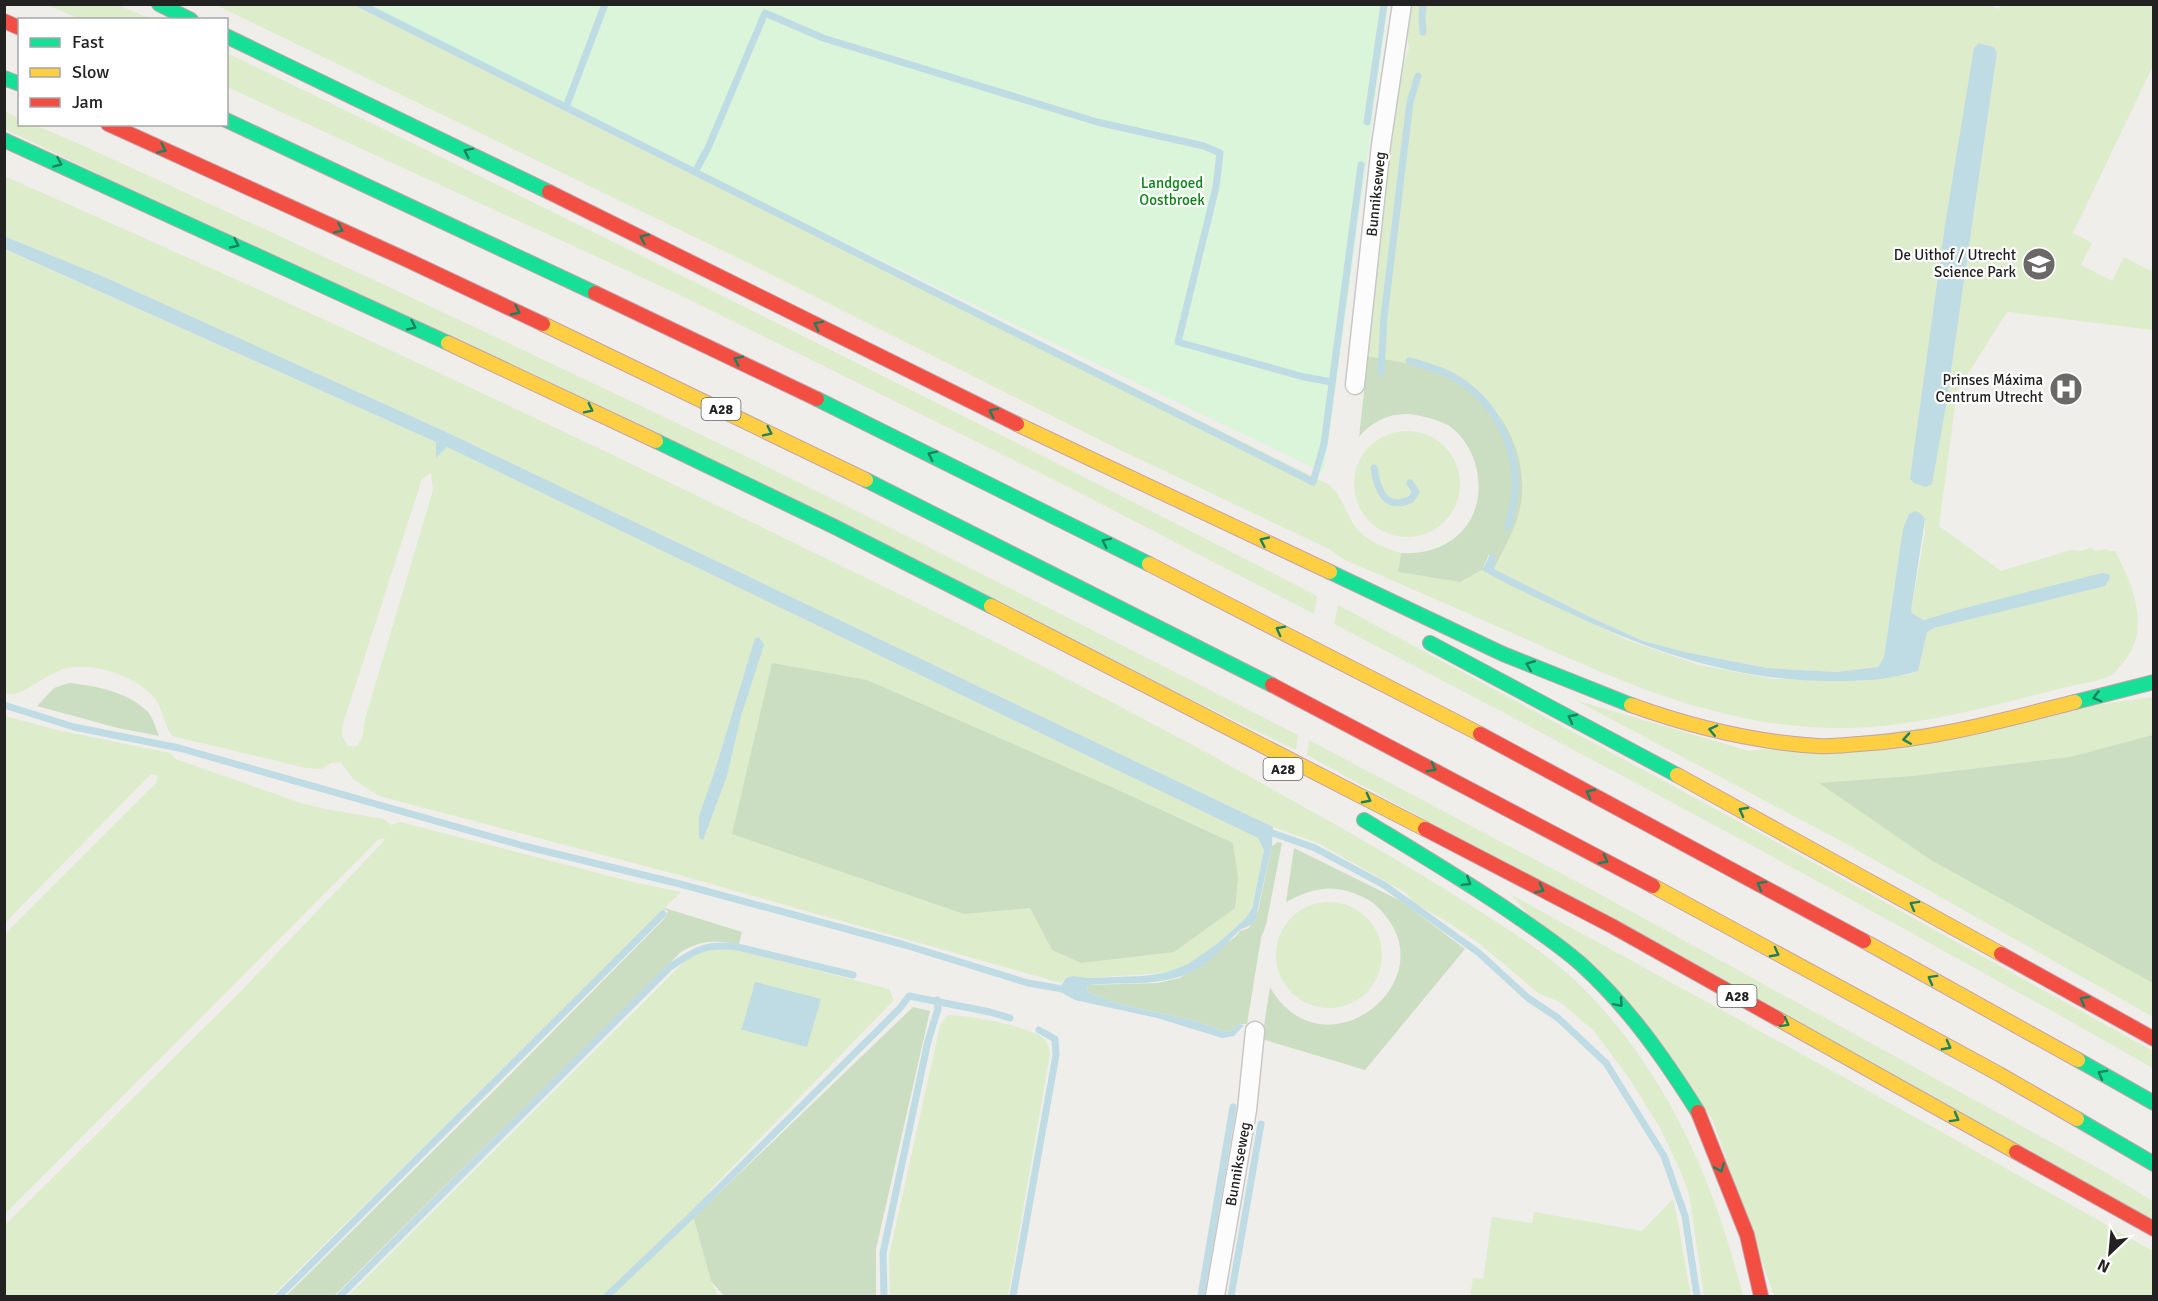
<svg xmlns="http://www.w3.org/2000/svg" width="2158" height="1301" viewBox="0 0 2158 1301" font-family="Signika,sans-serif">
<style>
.grass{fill:#ddeccb;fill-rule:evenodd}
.forest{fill:#cbdec1}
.park{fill:#daf5da}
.water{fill:#bfdbe3}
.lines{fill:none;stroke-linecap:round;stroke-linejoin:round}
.stream{stroke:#bfdbe3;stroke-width:7}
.street-casing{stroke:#c9c8c7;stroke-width:21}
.fast-casing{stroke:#c5a2ac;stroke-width:16}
.slow-casing{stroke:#c5a2ac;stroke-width:16}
.jam-casing{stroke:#c5a2ac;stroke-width:16}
.street{stroke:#fdfcfc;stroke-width:18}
.fast{stroke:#16e098;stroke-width:14}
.slow{stroke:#ffcf43;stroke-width:14}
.jam{stroke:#f24e42;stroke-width:14}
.oneway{stroke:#1c815d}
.labels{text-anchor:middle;stroke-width:4.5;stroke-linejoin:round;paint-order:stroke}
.shield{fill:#fff;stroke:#646464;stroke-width:1.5}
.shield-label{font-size:14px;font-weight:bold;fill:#222}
.park-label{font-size:15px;fill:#0c8416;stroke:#fff}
.street-label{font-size:15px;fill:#222;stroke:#fff}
.poi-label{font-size:15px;fill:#222;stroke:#fff;text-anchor:end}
</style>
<rect width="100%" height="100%" fill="#f0eeeb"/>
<g class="grass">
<path d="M1987,4L1998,9L2003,4L2153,5V66L2073,233L2092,243L2081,265L2112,281L2124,257L2153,272V330L2007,312L1957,391L1939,526L2001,571L2071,550L2081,551L2091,548L2095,551L2106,549L2108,551H2115C2133,585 2153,632 2121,665C2118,668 2115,673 2112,675C2101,681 2079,684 2066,687C1995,705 1922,726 1848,728C1727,730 1626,684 1519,636C1461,610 1403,585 1345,560L1329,549L1116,448L742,260L216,5H610L701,173L769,213L1096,369L1328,484C1341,494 1343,506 1351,520C1361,539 1382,547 1401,553L1398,572L1460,582L1482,570L1627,640L1699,665L1773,679L1854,681L1907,675L1918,671L1925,636L1927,632L1934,628L2102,574L1957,610L1925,620L1913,614L1911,611L1925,532V520L1920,513L1903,529L1884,657L1878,667L1837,672L1767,668L1685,652L1643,641L1592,618L1494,569L1523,479L1517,451L1498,413L1480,394L1457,380L1434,370L1368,356L1395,90L1409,48L1406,30L1409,5ZM1980,43L1987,45L1997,52L1946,406L1932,484L1935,296L1974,48Z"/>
<path d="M47,5H118L151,19H80Z"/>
<path d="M227,53C592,230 956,410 1317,596L1314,614L1076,491L680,295L227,87Z"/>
<path d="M4,111L19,118L20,124L35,125L84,146C302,246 519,347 735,451C924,543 1111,640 1298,735L1296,750L5,129Z"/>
<path d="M4,176C253,285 499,399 743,518C900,594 1057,671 1211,755C1298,804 1386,851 1470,905C1509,930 1550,955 1582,987C1667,1072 1714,1181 1743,1296H1704L1689,1194L1680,1170L1660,1128L1629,1078L1594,1031L1560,1002L1538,993L1480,944L1443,919L1415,904L1406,893L1318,843L1273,827L444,431L102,276L5,236Z"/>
<path d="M4,249L436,442L437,457L447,447L1258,838L1264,850L1252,909L1245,919L1217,944L1188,964L1165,973L1089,978L1073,976L1066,978L1061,983L679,875L379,796L353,779L341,762L331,763L322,769L306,768L172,736C163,724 163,706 152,695C132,675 91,661 63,669C50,673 24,693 14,694C10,695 8,693 5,693ZM431,473L433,490L365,719L362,738L357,746H348L342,736V727L422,479ZM759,637L727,776L703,839L699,816L716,767L755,638ZM1030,908L1081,963L1052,950Z"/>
<circle cx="1407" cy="484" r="53"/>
<path d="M1338,605L1758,832L2153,1051V1068C1883,915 1610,767 1334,624Z"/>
<path d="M2153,697V1017L1841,841L1575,700L1749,751Z"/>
<path d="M5,716L57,730L170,753L176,759L298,802L325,809L384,819L391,825L400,822L633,882L681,892L272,1296H5V1225L239,993L382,843L385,838L378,840L5,1214V934L156,783L158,776L151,774L5,923Z"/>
<path d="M1309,740L1596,892L2100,1169L2153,1201V1220L1307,755Z"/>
<path d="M1510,894L1849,1080L2153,1251V1296H1774L1712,1118Z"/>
<circle cx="1329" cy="955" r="53"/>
<path d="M721,949L737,950L889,989L894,1000L711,1189L704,1203L693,1216L711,1281L718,1296H348L685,961L704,951Z"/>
<path d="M948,1015C967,1015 1027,1026 1042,1037C1048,1041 1049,1048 1050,1054L1008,1296H890L889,1256L937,1039L940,1025Z"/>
<path d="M1673,1199C1681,1231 1684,1264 1691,1296H1470L1473,1278L1483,1279L1492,1217L1532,1223L1534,1212L1642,1231Z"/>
</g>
<g class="forest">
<path d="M1368,356C1397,362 1430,366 1457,379C1506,404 1535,466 1517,519C1512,536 1501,553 1494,569L1489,554L1482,570L1460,582L1398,572L1401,553C1421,554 1441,550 1457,536C1490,508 1483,452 1451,427C1442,421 1426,417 1416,415C1394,411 1373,420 1359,437Z"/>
<path d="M772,663L867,680L1107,785L1233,843L1238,878L1235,908L1174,952L1081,963L1052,950L1030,908L964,914L732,834Z"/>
<path d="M69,683C96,686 126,691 147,711C153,717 156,729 159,736L118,728L37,706L54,688Z"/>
<path d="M2153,735V983L1931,860L1819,783L1913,776L2070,757Z"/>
<path d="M1278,842L1282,843L1266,925L1261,938L1247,1024H1238L1233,1030L1226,1032L1195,1021L1119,1004L1087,992L1088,985L1157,983L1180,978L1235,937L1240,931L1249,928L1258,911L1272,846Z"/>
<path d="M1294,848L1401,901L1465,949L1365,1070L1262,1039L1270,987C1320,1075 1436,990 1390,922C1384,913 1377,905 1367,899C1336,883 1316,886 1286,902Z"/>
<path d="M665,908L742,932L739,944C714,940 703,940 681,952L334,1296H286L498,1087L666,917L668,911L663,909Z"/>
<path d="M913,1007L930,1011L876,1249V1296H724L711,1281L693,1216L704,1203L715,1197Z"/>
</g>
<path class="park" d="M369,5H1388L1324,473L575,113Z"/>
<g class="water">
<path d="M1979,43L1993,47L1997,52L1946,406L1932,484L1926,487L1914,483L1910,479L1945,225L1974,48Z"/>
<path d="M4,236L102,276L444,431L1273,827L1272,846L1255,921C1250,927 1244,927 1239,931C1226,943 1217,956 1202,966C1167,989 1127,981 1088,985L1087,992L1119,1004L1195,1021L1226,1032L1233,1030L1238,1024L1244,1025L1234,1036L1222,1038L1157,1018L1075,1000L1064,994L1059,989L1066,978L1073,976L1089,978L1143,976L1165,973L1188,964L1217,944L1245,919L1252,909L1264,850L1258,838L447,447L436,458V442L5,249Z"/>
<path d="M1915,511L1920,513L1925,519L1911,611L1913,614L1924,620L1957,610L2102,573L2109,574L2110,578L2105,586L1934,628L1927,632L1918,671C1891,680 1861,681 1833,681C1734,681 1652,652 1563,610C1536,598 1508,585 1482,570L1491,553L1497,558L1494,569L1592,618L1643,641L1685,652L1767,668L1837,672L1878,667L1884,657L1903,529L1909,514Z"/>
<path d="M759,637L764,645L741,716L727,776L703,840L699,838V816L716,767L755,638Z"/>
<path d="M755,982L821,999L807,1047L740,1029L742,1028Z"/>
</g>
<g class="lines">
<g class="stream">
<path d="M360,4L1313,482L1324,444L1361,165"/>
<path d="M1423,32L1422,17L1423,4"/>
<path d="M566,107L605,4"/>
<path d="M1367,122L1384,4"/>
<path d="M695,172L708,148L765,13L823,38L1097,122L1204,146L1220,153L1216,187L1178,342L1304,377L1332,382"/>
<path d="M1409,361C1424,365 1439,369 1452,376C1492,398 1519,446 1515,491C1514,503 1511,516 1508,527"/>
<path d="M1381,372L1384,317L1410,102L1418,76"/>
<path d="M1374,468C1377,489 1385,512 1411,499L1416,492L1410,483"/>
<path d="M4,705L74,727L179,748L524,846L680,884L905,945L1028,983L1068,990"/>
<path d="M1264,830L1315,848L1384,885L1479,953L1528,998L1558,1018L1606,1063L1664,1156L1685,1216L1697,1296"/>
<path d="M279,1296L663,914"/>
<path d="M340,1296L670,967C696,950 705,943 738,947L853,975"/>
<path d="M607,1296L688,1219L878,1030L900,1008L909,996L990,1012L1010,1018"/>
<path d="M884,1296L883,1253L928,1041L938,1009L937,1000"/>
<path d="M1013,1296L1056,1055L1055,1039L1039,1030"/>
<path d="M1201,1296L1233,1107"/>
<path d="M1231,1296L1261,1124"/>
</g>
<g class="street-casing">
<g id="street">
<path d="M1355,385L1381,145L1402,4"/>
<path d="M1215,1296L1247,1110L1255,1031"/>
</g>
</g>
<g class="fast-casing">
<g id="fast">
<path d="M159,4L191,20"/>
<path d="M226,36L549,192"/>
<path d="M4,78L20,84"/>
<path d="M226,120L595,293"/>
<path d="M4,140L448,343"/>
<path d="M817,399L1149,564"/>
<path d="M656,441L835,527L991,606"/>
<path d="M866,480L1272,685"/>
<path d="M1330,572L1503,654L1631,705"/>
<path d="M1430,643L1677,775"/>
<path d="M2075,702L2154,682"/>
<path d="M1364,820C1415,851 1466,881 1515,915C1538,931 1561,946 1582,965C1629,1008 1664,1058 1698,1112"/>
<path d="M2078,1060L2154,1103"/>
<path d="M2077,1119L2154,1164"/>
</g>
</g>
<g class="slow-casing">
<g id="slow">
<path d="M543,324L866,480"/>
<path d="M448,343L656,441"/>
<path d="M1017,424L1330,572"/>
<path d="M1149,564L1480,734"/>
<path d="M991,606L1425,829"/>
<path d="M1631,705C1692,727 1753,742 1818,746C1832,747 1846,745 1859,744C1933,740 2004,720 2075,702"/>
<path d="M1677,775L2001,954"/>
<path d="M1653,886L1999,1074L2077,1119"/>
<path d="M1864,941L2078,1060"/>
<path d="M1778,1019L2016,1152"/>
</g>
</g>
<g class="jam-casing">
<g id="jam">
<path d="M4,21L20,28"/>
<path d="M108,124L403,258L543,324"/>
<path d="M549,192L1017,424"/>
<path d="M595,293L817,399"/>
<path d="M1272,685L1653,886"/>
<path d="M1480,734L1864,941"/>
<path d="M1425,829L1612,926L1778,1019"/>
<path d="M2001,954L2154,1039"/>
<path d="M1698,1112L1747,1235L1761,1296"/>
<path d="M2016,1152L2154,1229"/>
</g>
</g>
<use href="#street" class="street"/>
<use href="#fast" class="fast"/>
<use href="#slow" class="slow"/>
<use href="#jam" class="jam"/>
</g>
<defs><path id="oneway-chevron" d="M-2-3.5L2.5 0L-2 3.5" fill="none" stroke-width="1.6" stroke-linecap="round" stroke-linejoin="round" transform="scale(1.5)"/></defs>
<g class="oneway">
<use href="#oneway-chevron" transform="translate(162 149) rotate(24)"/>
<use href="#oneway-chevron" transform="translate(468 152) rotate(-154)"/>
<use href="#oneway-chevron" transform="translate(58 163) rotate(24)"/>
<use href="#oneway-chevron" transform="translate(339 229) rotate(24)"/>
<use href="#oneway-chevron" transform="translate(644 238) rotate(-154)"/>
<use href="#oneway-chevron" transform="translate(235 244) rotate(25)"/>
<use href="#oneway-chevron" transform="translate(516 311) rotate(25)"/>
<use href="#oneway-chevron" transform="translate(818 325) rotate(-154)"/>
<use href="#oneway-chevron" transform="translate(412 326) rotate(25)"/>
<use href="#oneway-chevron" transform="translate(738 360) rotate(-154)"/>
<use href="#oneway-chevron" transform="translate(589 409) rotate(26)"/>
<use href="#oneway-chevron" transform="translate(993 412) rotate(-154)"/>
<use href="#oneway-chevron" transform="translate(768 432) rotate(26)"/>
<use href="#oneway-chevron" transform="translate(932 455) rotate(-154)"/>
<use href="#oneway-chevron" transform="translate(1264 541) rotate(-155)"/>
<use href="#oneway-chevron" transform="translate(1106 542) rotate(-154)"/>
<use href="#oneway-chevron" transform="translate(1280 630) rotate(-153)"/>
<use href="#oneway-chevron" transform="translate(1530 665) rotate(-158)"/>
<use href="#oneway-chevron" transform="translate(2097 697) rotate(165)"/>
<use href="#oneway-chevron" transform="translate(1572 718) rotate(-152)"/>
<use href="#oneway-chevron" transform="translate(1713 730) rotate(-167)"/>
<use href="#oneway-chevron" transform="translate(1907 739) rotate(171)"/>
<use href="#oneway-chevron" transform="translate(1432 768) rotate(28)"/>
<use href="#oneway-chevron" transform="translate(1590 793) rotate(-152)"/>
<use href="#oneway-chevron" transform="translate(1367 799) rotate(28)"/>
<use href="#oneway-chevron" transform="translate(1743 811) rotate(-152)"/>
<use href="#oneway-chevron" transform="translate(1604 860) rotate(28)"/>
<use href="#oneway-chevron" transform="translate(1467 882) rotate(32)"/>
<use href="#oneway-chevron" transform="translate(1761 885) rotate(-151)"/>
<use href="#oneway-chevron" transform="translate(1540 889) rotate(27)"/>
<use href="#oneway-chevron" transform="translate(1914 905) rotate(-151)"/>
<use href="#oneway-chevron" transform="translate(1775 953) rotate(28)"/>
<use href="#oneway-chevron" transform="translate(1932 979) rotate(-151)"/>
<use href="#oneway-chevron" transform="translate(2084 1000) rotate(-151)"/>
<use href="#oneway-chevron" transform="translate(1619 1003) rotate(49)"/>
<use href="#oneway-chevron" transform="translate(1785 1023) rotate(29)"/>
<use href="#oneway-chevron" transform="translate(1947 1046) rotate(28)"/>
<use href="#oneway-chevron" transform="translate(2102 1074) rotate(-151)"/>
<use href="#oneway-chevron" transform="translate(1955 1118) rotate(29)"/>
<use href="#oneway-chevron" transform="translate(1720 1168) rotate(68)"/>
</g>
<defs>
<g id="university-disc" transform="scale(1.725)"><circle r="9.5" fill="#6a6968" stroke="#fff"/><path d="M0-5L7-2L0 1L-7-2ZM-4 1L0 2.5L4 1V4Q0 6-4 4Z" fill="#fff"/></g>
<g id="hospital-disc" transform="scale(1.725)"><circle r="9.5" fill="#6a6968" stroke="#fff"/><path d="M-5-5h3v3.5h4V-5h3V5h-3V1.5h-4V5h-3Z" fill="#fff"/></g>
</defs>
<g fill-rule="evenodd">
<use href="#university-disc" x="2039" y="264"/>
<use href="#hospital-disc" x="2066" y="389"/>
</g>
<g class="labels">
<g class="shield">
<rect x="701.5" y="398" width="39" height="22" rx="4.5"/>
<rect x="1263.5" y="758" width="39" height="22" rx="4.5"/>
<rect x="1717.5" y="985" width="39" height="22" rx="4.5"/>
</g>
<g class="shield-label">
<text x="721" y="414">A28</text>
<text x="1283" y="774">A28</text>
<text x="1737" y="1001">A28</text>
</g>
<g class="park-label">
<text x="1172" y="188">Landgoed<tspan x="1172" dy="17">Oostbroek</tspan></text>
</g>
<g class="street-label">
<text transform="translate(1376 194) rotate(-84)" y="5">Bunnikseweg</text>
<text transform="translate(1238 1164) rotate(-80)" y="5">Bunnikseweg</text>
</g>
<g class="poi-label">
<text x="2016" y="260">De Uithof / Utrecht<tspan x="2016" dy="17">Science Park</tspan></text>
<text x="2043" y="385">Prinses Máxima<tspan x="2043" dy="17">Centrum Utrecht</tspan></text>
</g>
</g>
<rect width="2158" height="1301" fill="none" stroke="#222222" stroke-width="12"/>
<rect x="18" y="18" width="210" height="108" fill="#ffffff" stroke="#a7a7a7" stroke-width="1.5"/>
<rect x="30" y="38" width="30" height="9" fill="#16e098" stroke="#a7a7a7" stroke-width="1.5"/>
<text x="72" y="48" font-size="18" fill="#222222">Fast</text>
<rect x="30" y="68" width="30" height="9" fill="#ffcf43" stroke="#a7a7a7" stroke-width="1.5"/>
<text x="72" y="78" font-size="18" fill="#222222">Slow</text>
<rect x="30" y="98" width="30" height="9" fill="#f24e42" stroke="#a7a7a7" stroke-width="1.5"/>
<text x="72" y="108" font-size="18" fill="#222222">Jam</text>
<g transform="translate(2110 1253) rotate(206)" stroke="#ffffff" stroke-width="4.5" paint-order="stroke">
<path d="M0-4.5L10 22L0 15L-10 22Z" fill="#222222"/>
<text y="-9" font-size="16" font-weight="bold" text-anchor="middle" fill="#222222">N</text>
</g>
</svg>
